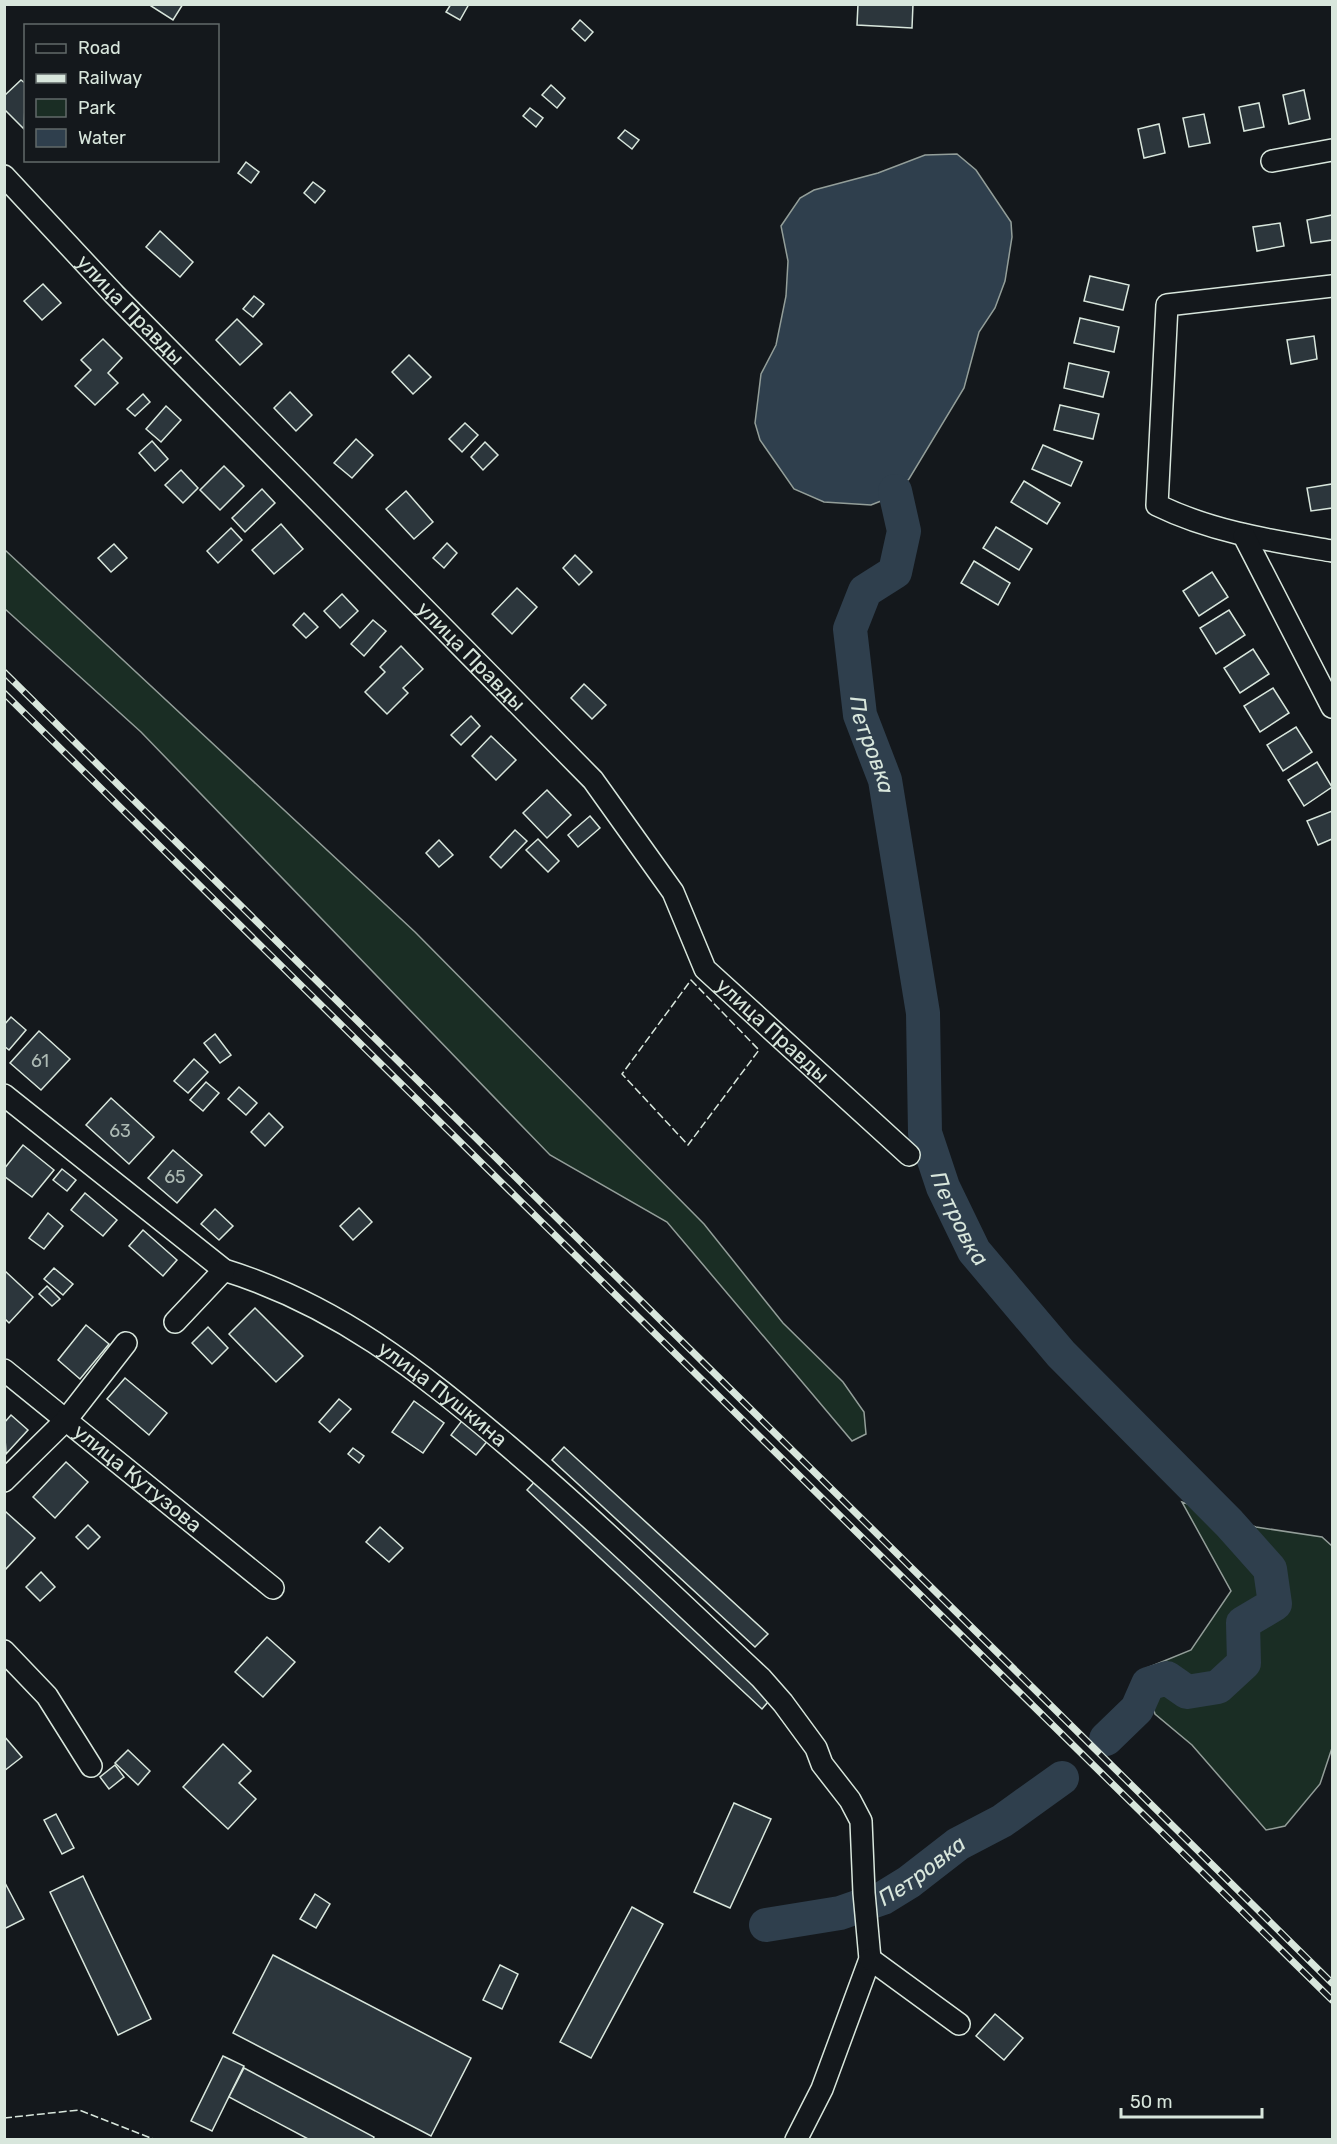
<svg xmlns="http://www.w3.org/2000/svg" width="1337" height="2144" viewBox="0 0 1337 2144" font-family="Rubik,sans-serif">
<style>
.green{fill:#1a2d24;stroke:#939e99;stroke-width:1.5}
.water{fill:#2f3f4d;stroke:#939e99;stroke-width:1.5}
.lines{fill:none;stroke-linecap:round;stroke-linejoin:round}
.river{stroke:#2f3f4d;stroke-width:34}
.building{fill:#2c363c;stroke:#d8e6dc;stroke-width:1.5}
.minor-casing{stroke:#d8e6dc;stroke-width:24}
.minor{stroke:#14181c;stroke-width:21}
.rail-casing{stroke:#d8e6dc;stroke-width:7}
.rail{stroke:#14181c;stroke-width:4.5;stroke-dasharray:14;stroke-linecap:butt}
.fence{stroke:#d8e6dc;stroke-width:1.5;stroke-dasharray:8 3;stroke-linecap:butt}
.labels{text-anchor:middle;stroke-width:4.5;stroke-linejoin:round;paint-order:stroke}
.number-label{font-size:18px;fill:#adbab4}
.street-label{font-size:21px;fill:#d8e6dc;stroke:#14181c}
.water-label{font-size:22px;font-style:italic;fill:#d8e6dc;stroke:#14181c}
</style>
<rect width="100%" height="100%" fill="#14181c"/>
<g class="green">
<path d="M5,550L415,932L704,1224L783,1323L843,1382L864,1412L866,1434L852,1441L667,1222L550,1155L141,732L5,609Z"/>
<path d="M1182,1502L1256,1527L1322,1537L1332,1546V1748L1320,1784L1285,1826L1266,1830L1192,1745L1155,1714L1142,1670L1191,1650L1231,1591Z"/>
</g>
<path class="water" d="M957,154L976,170L1011,222L1012,237L1005,281L995,308L979,332L964,388L909,479L886,499L871,505L824,502L794,489L760,440L755,423L761,374L776,345L786,296L788,261L781,226L800,198L814,190L878,173L925,155Z"/>
<g class="lines">
<g class="river">
<path id="s1" d="M895,491L904,531L895,572L865,591L850,629L860,715L885,780L923,1013L925,1133L943,1187L974,1251L1061,1354L1229,1523L1270,1569L1275,1604L1243,1623L1244,1663L1218,1687L1187,1692L1167,1678L1148,1684L1137,1709L1106,1739"/>
<path id="s2" d="M766,1925L840,1913L883,1898L909,1882L958,1844L1002,1821L1062,1778"/>
</g>
</g>
<g class="building">
<path d="M152,4H183L173,20L151,6Z"/>
<path d="M451,4H469L460,20L446,12Z"/>
<path d="M858,4H913L912,28L857,25Z"/>
<path d="M580,20L593,32L585,41L572,29Z"/>
<path d="M21,80L26,84L24,129L4,109V96Z"/>
<path d="M551,85L565,98L557,108L542,95Z"/>
<path d="M1304,90L1310,119L1289,124L1283,95Z"/>
<path d="M1259,103L1264,127L1244,131L1239,107Z"/>
<path d="M530,108L543,118L536,127L523,116Z"/>
<path d="M1204,114L1210,143L1189,147L1183,118Z"/>
<path d="M1159,124L1165,153L1144,158L1138,129Z"/>
<path d="M625,130L639,140L632,149L618,138Z"/>
<path d="M246,162L259,172L251,183L238,173Z"/>
<path d="M313,182L325,191L315,203L304,193Z"/>
<path d="M1332,215V240L1311,243L1307,220Z"/>
<path d="M1280,223L1284,246L1257,251L1253,227Z"/>
<path d="M160,231L193,262L180,277L146,247Z"/>
<path d="M1090,276L1129,285L1123,310L1084,301Z"/>
<path d="M43,284L61,303L42,320L24,301Z"/>
<path d="M254,296L264,304L253,317L243,309Z"/>
<path d="M1080,318L1119,327L1114,352L1074,343Z"/>
<path d="M237,319L262,344L240,365L216,340Z"/>
<path d="M1314,336L1317,359L1291,364L1287,340Z"/>
<path d="M103,339L122,358L108,373L118,383L95,405L75,386L91,370L81,360Z"/>
<path d="M409,355L431,377L413,394L392,372Z"/>
<path d="M1069,363L1109,372L1103,397L1064,388Z"/>
<path d="M290,392L312,415L296,431L274,408Z"/>
<path d="M143,394L150,402L135,416L127,409Z"/>
<path d="M1060,405L1099,414L1093,439L1054,430Z"/>
<path d="M166,406L181,420L161,442L146,429Z"/>
<path d="M465,423L478,435L462,452L449,439Z"/>
<path d="M356,439L373,455L352,478L334,463Z"/>
<path d="M152,441L168,459L155,471L139,453Z"/>
<path d="M485,442L498,455L483,470L471,457Z"/>
<path d="M1043,445L1082,462L1071,486L1032,469Z"/>
<path d="M224,466L244,486L220,510L200,490Z"/>
<path d="M181,470L198,488L183,503L165,485Z"/>
<path d="M1024,481L1060,503L1047,524L1011,502Z"/>
<path d="M1332,484V508L1311,511L1307,488Z"/>
<path d="M262,489L275,503L245,532L232,518Z"/>
<path d="M406,491L433,522L414,539L386,509Z"/>
<path d="M281,524L303,549L274,574L252,550Z"/>
<path d="M996,527L1032,549L1019,570L983,548Z"/>
<path d="M231,528L242,540L218,563L207,551Z"/>
<path d="M447,543L457,553L444,568L433,558Z"/>
<path d="M114,544L127,558L111,572L98,558Z"/>
<path d="M575,555L592,572L579,585L563,568Z"/>
<path d="M974,561L1010,583L998,605L961,583Z"/>
<path d="M1212,572L1228,597L1199,616L1183,591Z"/>
<path d="M517,588L537,607L512,634L492,614Z"/>
<path d="M342,594L358,611L340,628L324,611Z"/>
<path d="M1229,610L1245,635L1216,654L1200,628Z"/>
<path d="M304,613L318,627L306,638L293,625Z"/>
<path d="M373,620L386,631L364,656L351,644Z"/>
<path d="M401,646L423,669L403,688L408,693L387,714L365,692L385,672L380,667Z"/>
<path d="M1253,649L1269,674L1240,693L1224,668Z"/>
<path d="M584,684L606,705L592,719L571,698Z"/>
<path d="M1273,688L1289,713L1260,732L1244,706Z"/>
<path d="M471,716L480,726L461,745L451,735Z"/>
<path d="M1296,727L1312,752L1283,771L1267,745Z"/>
<path d="M491,736L516,760L496,780L472,756Z"/>
<path d="M1317,762L1332,787L1304,806L1288,780Z"/>
<path d="M547,790L571,815L547,838L523,813Z"/>
<path d="M1332,811V839L1318,845L1307,821Z"/>
<path d="M590,816L600,828L578,847L568,835Z"/>
<path d="M515,830L527,841L501,868L490,857Z"/>
<path d="M538,839L559,861L548,872L526,850Z"/>
<path d="M439,840L453,855L439,867L426,853Z"/>
<path d="M11,1017L26,1030L9,1050L4,1046V1025Z"/>
<path d="M39,1031L70,1059L41,1090L10,1063Z"/>
<path d="M215,1034L231,1055L220,1063L204,1043Z"/>
<path d="M194,1059L208,1072L188,1093L174,1081Z"/>
<path d="M206,1082L219,1093L203,1111L190,1100Z"/>
<path d="M239,1087L257,1103L246,1115L228,1099Z"/>
<path d="M111,1098L154,1137L129,1164L86,1125Z"/>
<path d="M269,1113L283,1127L265,1146L251,1132Z"/>
<path d="M23,1145L54,1170L32,1197L4,1176V1169Z"/>
<path d="M173,1150L202,1175L177,1203L148,1178Z"/>
<path d="M62,1169L76,1180L67,1191L53,1180Z"/>
<path d="M85,1193L117,1220L103,1236L71,1210Z"/>
<path d="M359,1208L372,1222L353,1240L340,1226Z"/>
<path d="M215,1209L233,1226L219,1240L201,1224Z"/>
<path d="M48,1213L63,1226L44,1249L29,1238Z"/>
<path d="M143,1230L177,1260L163,1276L129,1246Z"/>
<path d="M54,1268L73,1284L63,1295L44,1279Z"/>
<path d="M5,1271L33,1297L9,1323L4,1318Z"/>
<path d="M47,1286L60,1299L52,1306L39,1294Z"/>
<path d="M255,1308L303,1356L276,1382L229,1334Z"/>
<path d="M86,1325L109,1344L80,1379L58,1360Z"/>
<path d="M208,1327L228,1348L212,1364L192,1343Z"/>
<path d="M125,1378L167,1413L149,1435L107,1399Z"/>
<path d="M339,1399L351,1409L330,1432L319,1422Z"/>
<path d="M414,1401L444,1423L423,1453L392,1432Z"/>
<path d="M11,1415L28,1430L6,1454L4,1423Z"/>
<path d="M464,1418L489,1439L476,1455L451,1435Z"/>
<path d="M564,1447L768,1634L755,1647L552,1460Z"/>
<path d="M353,1448L364,1456L359,1463L348,1454Z"/>
<path d="M66,1462L88,1482L55,1518L33,1497Z"/>
<path d="M539,1477L774,1695L762,1709L527,1490Z"/>
<path d="M6,1512L35,1538L4,1571V1513Z"/>
<path d="M88,1525L100,1537L88,1549L76,1537Z"/>
<path d="M380,1527L403,1548L389,1562L366,1542Z"/>
<path d="M41,1572L55,1587L40,1601L26,1587Z"/>
<path d="M267,1637L295,1662L263,1697L235,1672Z"/>
<path d="M4,1736L22,1757L4,1771Z"/>
<path d="M223,1744L251,1771L239,1783L256,1799L228,1829L183,1787Z"/>
<path d="M128,1750L150,1771L138,1785L115,1763Z"/>
<path d="M115,1765L124,1777L109,1789L100,1777Z"/>
<path d="M734,1803L771,1819L730,1908L694,1892Z"/>
<path d="M56,1814L74,1848L62,1854L44,1820Z"/>
<path d="M83,1876L151,2019L118,2035L50,1892Z"/>
<path d="M4,1881L24,1919L4,1929Z"/>
<path d="M315,1894L330,1904L316,1928L300,1919Z"/>
<path d="M632,1907L663,1924L591,2058L560,2042Z"/>
<path d="M273,1955L471,2058L431,2136L233,2033Z"/>
<path d="M500,1965L518,1974L502,2009L483,2000Z"/>
<path d="M995,2014L1023,2038L1004,2060L976,2036Z"/>
<path d="M223,2056L244,2066L212,2131L191,2121Z"/>
<path d="M244,2068L374,2137L373,2140H310L229,2097Z"/>
</g>
<g class="lines">
<g class="minor-casing">
<g id="minor">
<path d="M1272,161L1332,150"/>
<path id="s3" d="M4,176L114,294L593,780L673,892L705,969L909,1155"/>
<path d="M1332,286L1167,305L1157,505C1212,532 1273,541 1332,551"/>
<path d="M1244,536L1332,707"/>
<path id="s4" d="M4,1095L224,1270C337,1305 418,1370 507,1445C594,1519 677,1599 761,1678L783,1703L816,1748L822,1764L850,1800L861,1821L864,1893L870,1959L822,2089L796,2140"/>
<path d="M175,1322L224,1270"/>
<path id="s5" d="M4,1370L273,1588"/>
<path d="M4,1481L66,1420L126,1343"/>
<path d="M4,1651L47,1696L91,1766"/>
<path d="M870,1959L959,2024"/>
</g>
</g>
<use href="#minor" class="minor"/>
<g class="rail-casing">
<g id="rail">
<path d="M4,672L1332,1983"/>
<path d="M4,693L1332,2000"/>
</g>
</g>
<use href="#rail" class="rail"/>
<g class="fence">
<path d="M691,980L759,1050L688,1145L622,1074Z"/>
<path d="M4,2118L79,2110L156,2140"/>
</g>
</g>
<g class="labels">
<g class="number-label">
<text x="40" y="1067">61</text>
<text x="120" y="1137">63</text>
<text x="175" y="1183">65</text>
</g>
<g class="street-label">
<text dy="7" stroke="none"><textPath href="#s3" startOffset="184">улица Правды</textPath></text>
<text dy="7" stroke="none"><textPath href="#s3" startOffset="670">улица Правды</textPath></text>
<text dy="7" stroke="none"><textPath href="#s3" startOffset="1156">улица Правды</textPath></text>
<text dy="7" stroke="none"><textPath href="#s4" startOffset="534">улица Пушкина</textPath></text>
<text dy="7" stroke="none"><textPath href="#s5" startOffset="172">улица Кутузова</textPath></text>
</g>
<g class="water-label">
<text dy="8" stroke="none"><textPath href="#s1" startOffset="278">Петровка</textPath></text>
<text dy="8" stroke="none"><textPath href="#s1" startOffset="764">Петровка</textPath></text>
<text dy="8" stroke="none"><textPath href="#s2" startOffset="168">Петровка</textPath></text>
</g>
</g>
<rect width="1337" height="2144" fill="none" stroke="#d8e6dc" stroke-width="12"/>
<rect x="24" y="24" width="195" height="138" fill="#14181c" stroke="#626a69" stroke-width="1.5"/>
<rect x="36" y="44" width="30" height="9" fill="#14181c" stroke="#626a69" stroke-width="1.5"/>
<text x="78" y="54" font-size="18" fill="#d8e6dc">Road</text>
<rect x="36" y="74" width="30" height="9" fill="#d8e6dc" stroke="#626a69" stroke-width="1.5"/>
<text x="78" y="84" font-size="18" fill="#d8e6dc">Railway</text>
<rect x="36" y="99" width="30" height="18" fill="#1a2d24" stroke="#626a69" stroke-width="1.5"/>
<text x="78" y="114" font-size="18" fill="#d8e6dc">Park</text>
<rect x="36" y="129" width="30" height="18" fill="#2f3f4d" stroke="#626a69" stroke-width="1.5"/>
<text x="78" y="144" font-size="18" fill="#d8e6dc">Water</text>
<path d="M1121 2108v9h141v-9" fill="none" stroke="#d8e6dc" stroke-width="3"/>
<text x="1130" y="2108" font-size="18" fill="#d8e6dc" stroke="#14181c" stroke-width="4.5" paint-order="stroke">50 m</text>
</svg>
